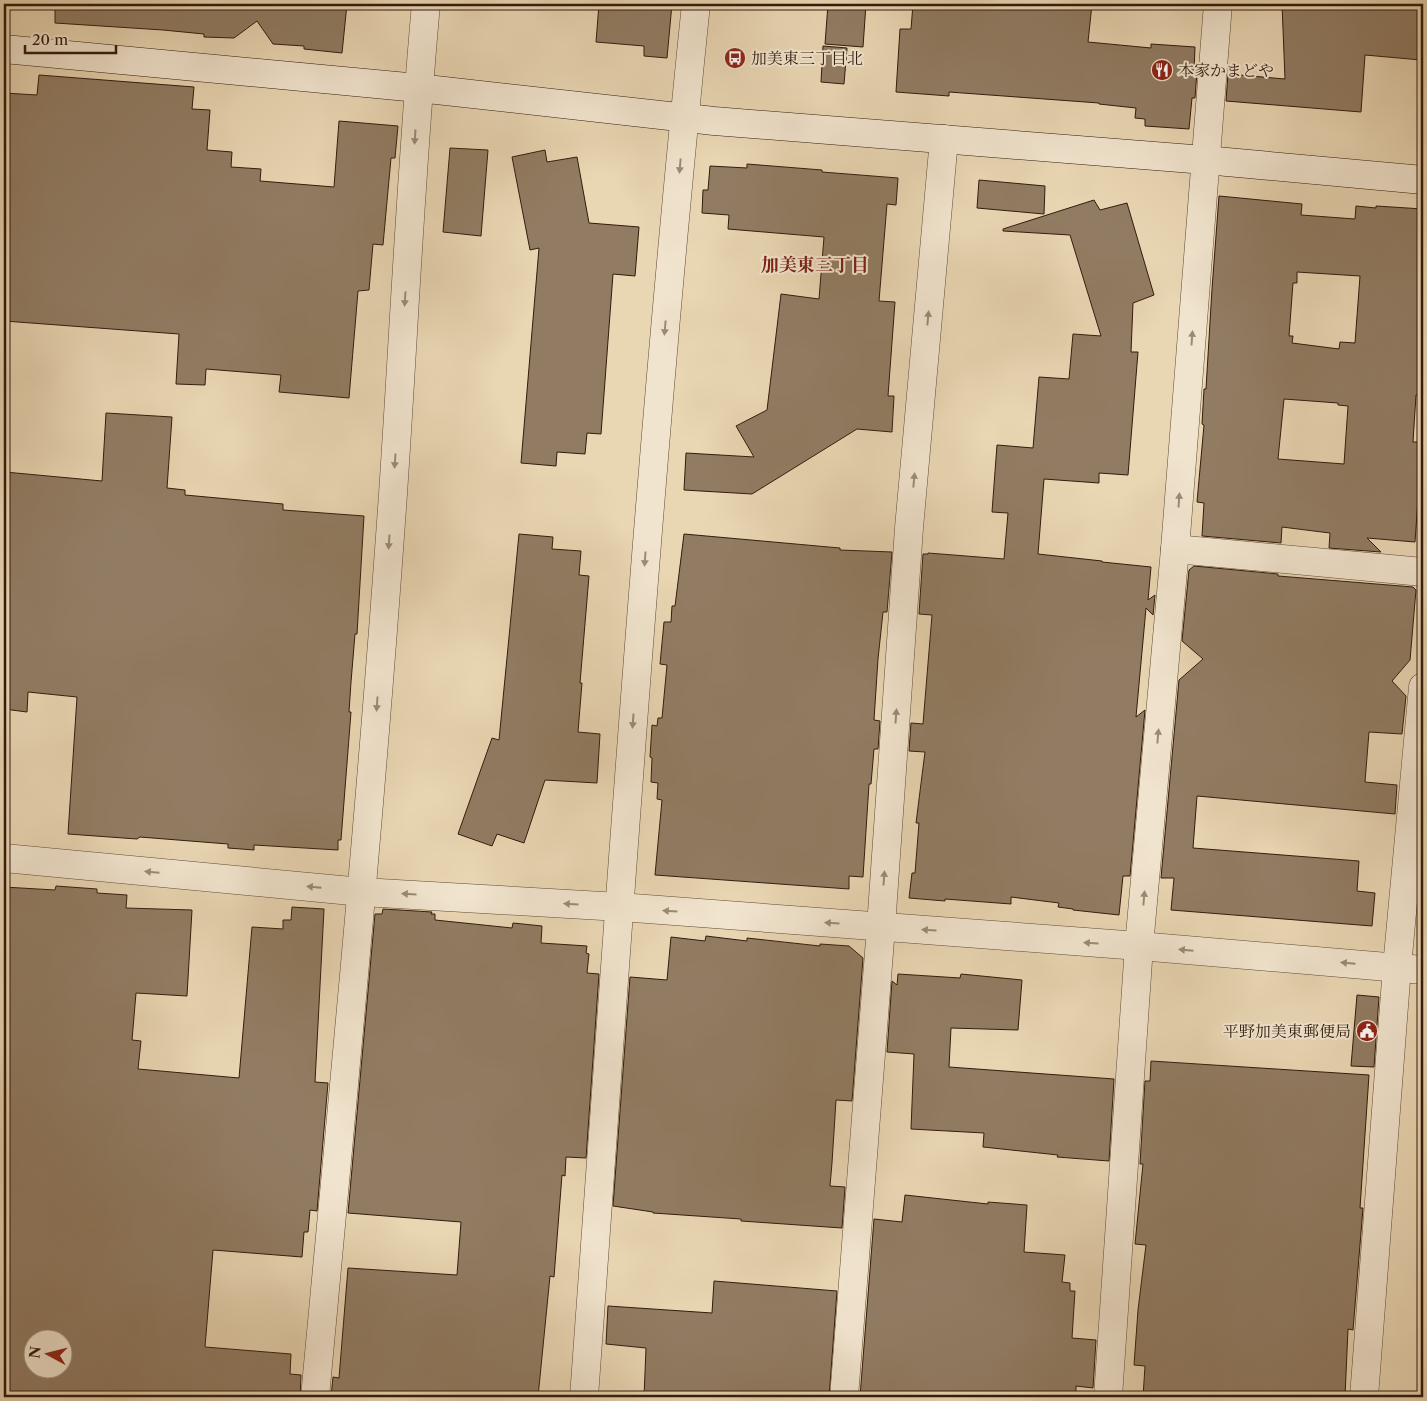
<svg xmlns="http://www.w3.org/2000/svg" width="1427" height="1401" viewBox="0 0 1427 1401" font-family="'Libre Caslon Text','Noto Serif JP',serif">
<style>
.building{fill:#917c63;stroke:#321b0c;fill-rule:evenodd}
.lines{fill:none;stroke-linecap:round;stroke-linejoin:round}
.street-casing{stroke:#604a36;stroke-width:29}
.secondary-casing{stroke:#321b0c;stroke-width:29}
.street{stroke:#f1e4ce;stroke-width:28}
.secondary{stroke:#f1e4ce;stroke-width:28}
.oneway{fill:#9b8a77}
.labels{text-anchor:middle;stroke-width:4;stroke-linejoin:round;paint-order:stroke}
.poi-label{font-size:16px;fill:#321b0c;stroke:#f1e4ce;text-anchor:start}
.neighbourhood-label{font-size:18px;font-weight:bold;fill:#7a1f14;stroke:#f1e4ce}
</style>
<rect width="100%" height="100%" fill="#e9d6b3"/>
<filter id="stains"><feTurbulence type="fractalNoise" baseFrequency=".004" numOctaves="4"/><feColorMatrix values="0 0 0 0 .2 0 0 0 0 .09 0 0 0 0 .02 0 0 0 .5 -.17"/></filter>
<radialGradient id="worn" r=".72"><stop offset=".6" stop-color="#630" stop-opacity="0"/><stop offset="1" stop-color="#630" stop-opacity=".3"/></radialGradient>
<g class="building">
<path d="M55,4H347L342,53L304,49V46L273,44L257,21L234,38L204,37V34L163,30L55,23Z"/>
<path d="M599,4H672L667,58L644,56V46L596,42Z"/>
<path d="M828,4H866L863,47L825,44Z"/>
<path d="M913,4H1092L1088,42L1151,48V44L1195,47L1194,71H1197L1195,98H1192L1189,129L1145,126V119L1135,118L1136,108L1099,104V103L949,92V96L896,92L900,29H911Z"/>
<path d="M1282,4H1423V39L1421,60L1365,55L1361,112L1226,101L1228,74L1285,79Z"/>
<path d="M823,46L847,48L844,84L821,82Z"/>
<path d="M39,75L194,87L192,109L210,110L207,150L232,152L231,167L261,169L260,181L334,187L339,121L398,126L395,158H391L383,245L373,244L369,290L358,291L349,398L279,392L281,375L206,369L205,385L176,384L179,334L4,321V93L37,95Z"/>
<path d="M450,148L488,150L481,236L443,232Z"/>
<path d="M545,150L547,162L577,157L589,223L639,227L635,276L613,274L601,434L587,433L585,454L557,452L556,466L521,463L539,248L530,250L512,157Z"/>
<path d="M747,164L822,170V172L898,178L896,205L887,204L879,301L895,302L888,396H894L892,432L857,429L752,494L684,490L686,453L754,457L736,426L767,410L781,294L819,299L824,237L728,229L729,215L702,213L703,190H708L710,166L747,168Z"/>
<path d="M979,180L1045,186L1044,214L977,208Z"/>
<path d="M1219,196L1302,204L1301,215L1355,219L1356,206L1376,208V206L1423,209V396L1416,395L1413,442H1422L1415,542L1367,538L1381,552L1329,548L1330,533L1282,527L1281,543L1202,536L1204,503L1197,502L1204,425L1202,424L1204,389H1206L1212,289ZM1297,272L1360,276L1355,343L1340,342L1339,349L1292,343L1293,336H1289L1293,283H1297ZM1284,399L1338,403V405L1348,406L1344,464L1278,459Z"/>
<path d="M1094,200L1100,210L1127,203L1154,295L1133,303L1131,352H1138L1128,475L1099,473V483L1044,479L1038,554L1102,561V562L1151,567L1148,600L1155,595L1153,615L1146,608L1136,717L1145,710L1130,876H1123L1119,915L1073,910V909L1058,907L1059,903L1011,897V904L945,899V901L909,898L912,873H915L919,823H916L925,752L909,751L911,723L923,724L932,615L919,614L923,554H928V553L1004,559L1008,513L992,512L997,445L1033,448L1039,377L1069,379L1073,334L1101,336L1070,235L1003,231V229Z"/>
<path d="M106,413L172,417L167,488L185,490V495L283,504V510L364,516L357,634H355L351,682L349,712H351L341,840H338V850L254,845V850L228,848V844L140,837L137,839L68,834L77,697L28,692L27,712L4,709V485L5,472L102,481Z"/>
<path d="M519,534L553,537L552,549L581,551L579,575L589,576L580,683H582L578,732L600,734L597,783L545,780L524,843L497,834L492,846L458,834L492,738L499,740Z"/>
<path d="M684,534L840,548V550L892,552L887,612H883L878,659L874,720L880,721L878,749H874L871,784H869L863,877L849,876V889L655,875L662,800L657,799L658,783L651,782L652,758L650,757L652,725L657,726L658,718H662L667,665L660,664L664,622H671L672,606H675Z"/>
<path d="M1194,566L1278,574V576L1413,587L1416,590L1410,660L1392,681L1406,696L1402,734L1369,732L1365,782L1397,785L1395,814L1197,796L1193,848L1359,861L1357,891L1375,893L1372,926L1171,910L1174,878H1161L1179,680L1203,659L1182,641L1189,570Z"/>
<path d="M56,886L97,889V893L127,895L126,908L192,910L187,996L136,993L132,1040L141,1041L138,1069L239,1078L252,927L283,929V920H291L292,907L324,909L315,1082L328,1083L317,1211L310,1210L308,1232H304L302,1257L213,1250L205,1347L291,1354L290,1374L301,1375L300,1397H129L92,1394V1397H4V887L55,890ZM32,1338H62V1368H32Z"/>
<path d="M383,909L432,912L431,914H435V920L512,928L513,923L542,926L541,943L587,946L586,953L589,954L587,973L599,974L586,1158L566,1157L565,1176L562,1175L554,1277L550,1276L538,1397H331L333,1377L339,1378L348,1268L457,1275L461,1222L348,1213L375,914H382Z"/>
<path d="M706,936L747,941V938L820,946V944L849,946L863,958L852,1101L836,1100L832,1163L830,1186L845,1187L842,1228L741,1221V1219L653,1213V1212L613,1206L630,977L667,980L671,937L705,941Z"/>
<path d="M898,974L960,978L961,974L1022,980L1018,1030L951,1028L949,1067L1114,1079L1109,1161L1057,1157L1058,1155L983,1147L984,1133L911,1129L914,1054L887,1052L892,981L897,985Z"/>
<path d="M1357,995L1379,997L1374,1067L1351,1066Z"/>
<path d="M1151,1061L1369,1075L1360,1208H1363L1353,1330L1348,1329L1345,1397H1143L1145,1366L1134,1365L1138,1310L1146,1245L1135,1244L1143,1164H1140L1145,1081H1150Z"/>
<path d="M905,1195L988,1204V1202L1027,1205L1024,1252L1065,1255L1062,1282L1070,1283V1291H1075L1072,1338L1096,1340L1093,1388L1076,1386V1397H860L874,1219L902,1222Z"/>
<path d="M714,1281L837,1291L829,1397H644L646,1348L606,1344L608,1306L712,1313Z"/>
</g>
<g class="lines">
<g class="street-casing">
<g id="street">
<path d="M1175,549L1423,572"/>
<path d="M4,858L362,892L620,907L1139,946L1423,970"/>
<path d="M315,1397C343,1096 372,796 393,494C404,331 411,167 426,4"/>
<path d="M584,1397C618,932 648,467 696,4"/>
<path d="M844,1397L881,927L909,528L944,139"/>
<path d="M1108,1397L1139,946L1175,549L1218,4"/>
<path d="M1364,1397L1397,967L1423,687"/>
</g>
</g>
<g class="secondary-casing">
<path id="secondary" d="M4,49L418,88L714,121L1205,160L1423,180"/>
</g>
<use href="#street" class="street"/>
<use href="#secondary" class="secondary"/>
</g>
<defs><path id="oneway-solid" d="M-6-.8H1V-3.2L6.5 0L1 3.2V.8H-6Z" transform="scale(1.25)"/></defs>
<g class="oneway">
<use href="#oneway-solid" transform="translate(415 137) rotate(94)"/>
<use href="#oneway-solid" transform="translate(680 166) rotate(95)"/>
<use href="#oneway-solid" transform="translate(405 299) rotate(94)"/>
<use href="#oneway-solid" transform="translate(928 318) rotate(-85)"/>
<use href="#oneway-solid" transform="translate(665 328) rotate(95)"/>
<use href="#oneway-solid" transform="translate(1192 338) rotate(-86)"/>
<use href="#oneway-solid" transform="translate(395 461) rotate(94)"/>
<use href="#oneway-solid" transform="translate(914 480) rotate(-85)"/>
<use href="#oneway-solid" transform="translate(1179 500) rotate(-86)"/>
<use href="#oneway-solid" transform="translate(389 542) rotate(94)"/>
<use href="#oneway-solid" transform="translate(645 559) rotate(94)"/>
<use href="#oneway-solid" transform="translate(377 704) rotate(94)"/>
<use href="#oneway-solid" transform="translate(896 716) rotate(-86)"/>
<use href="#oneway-solid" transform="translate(633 721) rotate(94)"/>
<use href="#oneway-solid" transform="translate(1158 736) rotate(-85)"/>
<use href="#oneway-solid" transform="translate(152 872) rotate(-175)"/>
<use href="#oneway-solid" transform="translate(884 878) rotate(-86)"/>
<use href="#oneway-solid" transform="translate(314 887) rotate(-175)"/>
<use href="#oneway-solid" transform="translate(409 894) rotate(-177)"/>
<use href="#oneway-solid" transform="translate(1144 898) rotate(-85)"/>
<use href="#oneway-solid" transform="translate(571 904) rotate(-177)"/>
<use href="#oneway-solid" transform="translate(670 911) rotate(-176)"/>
<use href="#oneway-solid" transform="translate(832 923) rotate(-176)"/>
<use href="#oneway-solid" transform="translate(929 930) rotate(-176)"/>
<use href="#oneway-solid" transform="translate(1091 943) rotate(-176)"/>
<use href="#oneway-solid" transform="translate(1186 950) rotate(-175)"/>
<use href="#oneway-solid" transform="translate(1348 963) rotate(-175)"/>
</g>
<defs>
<g id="bus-disc" transform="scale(1.125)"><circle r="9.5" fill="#8f2418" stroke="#f1e4ce"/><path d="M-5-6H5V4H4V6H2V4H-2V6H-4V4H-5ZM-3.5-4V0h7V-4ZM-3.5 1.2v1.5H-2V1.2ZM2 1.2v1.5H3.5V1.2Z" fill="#fff"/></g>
<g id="restaurant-disc" transform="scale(1.125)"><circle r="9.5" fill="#8f2418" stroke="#f1e4ce"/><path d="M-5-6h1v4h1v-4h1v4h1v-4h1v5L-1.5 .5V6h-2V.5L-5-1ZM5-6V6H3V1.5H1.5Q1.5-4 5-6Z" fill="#fff"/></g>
<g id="civic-disc" transform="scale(1.125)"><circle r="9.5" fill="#8f2418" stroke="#f1e4ce"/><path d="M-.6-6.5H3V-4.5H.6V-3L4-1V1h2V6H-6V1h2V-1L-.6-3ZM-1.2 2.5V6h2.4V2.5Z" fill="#fff"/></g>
</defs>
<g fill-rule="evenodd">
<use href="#bus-disc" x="735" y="58"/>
<use href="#restaurant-disc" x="1162" y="70"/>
<use href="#civic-disc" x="1367" y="1031"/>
</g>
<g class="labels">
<g class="poi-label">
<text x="751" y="64">加美東三丁目北</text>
<text x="1178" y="76">本家かまどや</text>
<text x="1351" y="1037" text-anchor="end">平野加美東郵便局</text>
</g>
<g class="neighbourhood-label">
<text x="815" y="271">加美東三丁目</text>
</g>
</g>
<rect width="1427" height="1401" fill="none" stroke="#e9d6b3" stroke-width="20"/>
<rect x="5" y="5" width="1417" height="1391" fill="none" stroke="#321b0c" stroke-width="2.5"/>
<rect x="10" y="10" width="1407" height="1381" fill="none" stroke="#321b0c"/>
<g transform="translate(48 1354) rotate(277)"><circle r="24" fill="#f1e4ce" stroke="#a59480"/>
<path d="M0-4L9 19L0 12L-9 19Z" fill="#8f2418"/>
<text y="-8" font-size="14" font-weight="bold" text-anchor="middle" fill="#321b0c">N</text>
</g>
<path d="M25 45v8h91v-8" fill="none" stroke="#321b0c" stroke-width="2.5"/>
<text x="32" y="45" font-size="15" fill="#321b0c" stroke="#f1e4ce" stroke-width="4" paint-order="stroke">20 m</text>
<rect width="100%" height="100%" filter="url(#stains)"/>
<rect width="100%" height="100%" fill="url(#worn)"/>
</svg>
